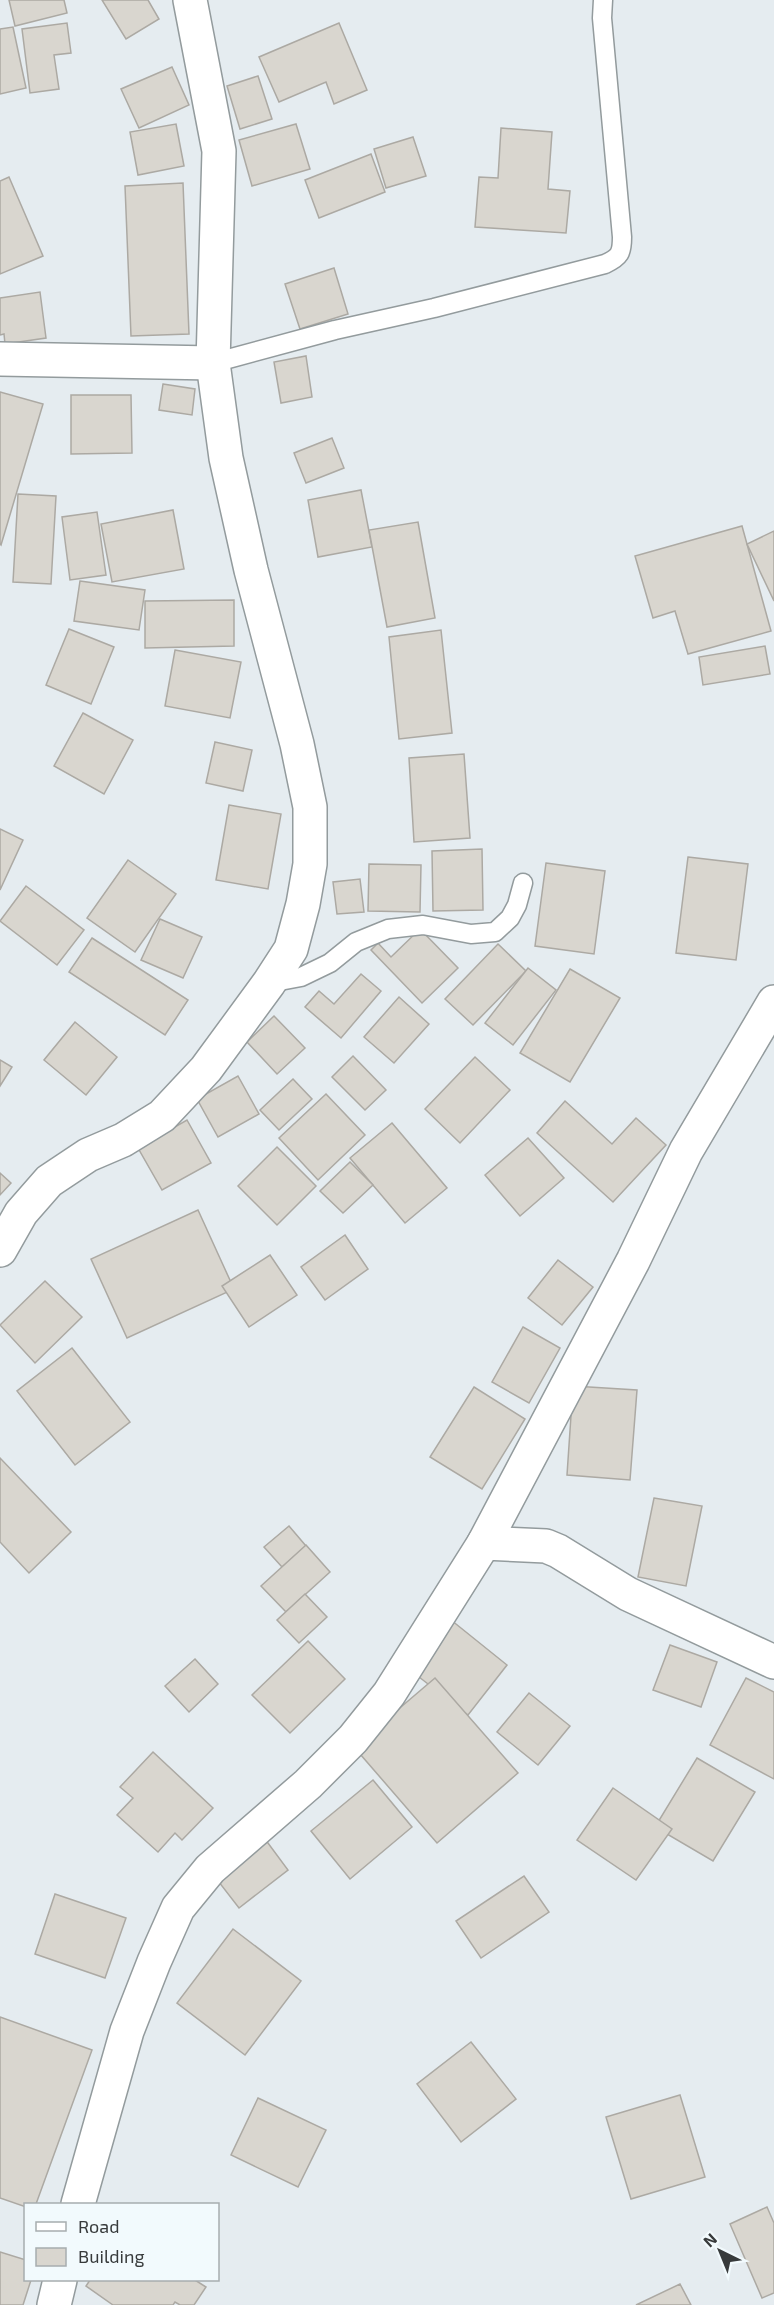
<svg xmlns="http://www.w3.org/2000/svg" width="774" height="2305" viewBox="0 0 774 2305" font-family="'Exo 2',sans-serif">
<style>
.building{fill:#d9d6cf;stroke:#aca9a3;stroke-width:1.5}
.lines{fill:none;stroke-linecap:round;stroke-linejoin:round}
.service-casing{stroke:#939b9d;stroke-width:21}
.minor-casing{stroke:#939b9d;stroke-width:36}
.service{stroke:#fff;stroke-width:18}
.minor{stroke:#fff;stroke-width:33}
</style>
<rect width="100%" height="100%" fill="#e5ecf0"/>
<g class="building">
<path d="M9,0H64L67,13L15,26Z"/>
<path d="M102,0H148L159,19L126,39Z"/>
<path d="M67,23L71,53L54,55L59,89L30,93L22,29Z"/>
<path d="M339,23L367,90L334,104L326,82L279,102L259,57Z"/>
<path d="M13,27L26,88L0,94V29Z"/>
<path d="M172,67L189,105L139,128L121,89Z"/>
<path d="M258,76L272,119L240,129L227,86Z"/>
<path d="M176,124L184,166L138,175L130,132Z"/>
<path d="M296,124L310,169L252,186L239,140Z"/>
<path d="M501,128L552,132L548,189L570,191L566,233L475,227L479,177L498,178Z"/>
<path d="M413,137L426,176L386,188L374,149Z"/>
<path d="M371,154L385,192L319,218L305,180Z"/>
<path d="M9,177L43,256L0,274V181Z"/>
<path d="M183,183L189,334L131,336L125,186Z"/>
<path d="M334,268L348,314L300,329L285,284Z"/>
<path d="M40,292L46,338L5,344L4,334L0,335V298Z"/>
<path d="M306,356L312,397L281,403L274,362Z"/>
<path d="M163,384L195,389L192,415L159,410Z"/>
<path d="M0,392L43,404L1,545L0,544Z"/>
<path d="M71,395H131L132,453L71,454Z"/>
<path d="M332,438L344,468L306,483L294,453Z"/>
<path d="M361,490L372,547L318,557L308,500Z"/>
<path d="M18,494L56,496L51,584L13,582Z"/>
<path d="M173,510L184,569L112,582L101,524Z"/>
<path d="M97,512L106,575L70,580L62,517Z"/>
<path d="M418,522L435,618L387,627L369,530Z"/>
<path d="M742,526L771,631L688,654L675,611L653,618L635,556Z"/>
<path d="M774,531V601L747,544Z"/>
<path d="M80,581L145,590L139,630L74,621Z"/>
<path d="M234,600V646L145,648V601Z"/>
<path d="M69,629L114,647L91,704L46,685Z"/>
<path d="M441,630L452,733L399,739L389,637Z"/>
<path d="M765,646L770,674L703,685L699,657Z"/>
<path d="M175,650L241,662L230,718L165,706Z"/>
<path d="M83,713L133,740L104,794L54,766Z"/>
<path d="M215,742L252,750L243,791L206,783Z"/>
<path d="M464,754L470,838L414,842L409,758Z"/>
<path d="M229,805L281,814L268,889L216,880Z"/>
<path d="M0,829L23,840L0,890Z"/>
<path d="M482,849L483,910L433,911L432,851Z"/>
<path d="M688,857L748,864L736,960L676,953Z"/>
<path d="M128,860L176,894L135,952L87,918Z"/>
<path d="M546,863L605,871L594,954L535,946Z"/>
<path d="M369,864L421,865L420,912L368,911Z"/>
<path d="M360,879L364,912L337,914L333,882Z"/>
<path d="M26,886L84,930L57,965L0,921Z"/>
<path d="M160,919L202,937L183,978L141,960Z"/>
<path d="M420,929L458,968L422,1003L371,950L378,943L391,957Z"/>
<path d="M92,938L188,1000L165,1035L69,972Z"/>
<path d="M498,944L526,971L473,1025L445,999Z"/>
<path d="M528,968L556,990L513,1045L485,1023Z"/>
<path d="M570,969L620,998L570,1082L520,1053Z"/>
<path d="M361,974L381,991L341,1038L305,1007L319,991L334,1004Z"/>
<path d="M399,997L429,1024L394,1063L364,1037Z"/>
<path d="M274,1016L305,1048L277,1074L247,1042Z"/>
<path d="M75,1022L117,1057L86,1095L44,1060Z"/>
<path d="M353,1056L386,1090L365,1110L332,1077Z"/>
<path d="M475,1057L510,1090L460,1143L425,1109Z"/>
<path d="M0,1060L12,1067L0,1086Z"/>
<path d="M238,1076L259,1114L218,1137L197,1099Z"/>
<path d="M293,1079L312,1099L279,1130L260,1110Z"/>
<path d="M326,1094L365,1135L318,1180L279,1138Z"/>
<path d="M565,1101L612,1144L636,1118L666,1145L613,1202L537,1133Z"/>
<path d="M187,1120L211,1163L162,1190L138,1148Z"/>
<path d="M392,1123L447,1188L405,1223L350,1158Z"/>
<path d="M528,1138L564,1178L520,1216L485,1175Z"/>
<path d="M277,1147L316,1186L277,1225L238,1186Z"/>
<path d="M350,1162L373,1185L343,1213L320,1191Z"/>
<path d="M0,1173L11,1183L0,1195Z"/>
<path d="M198,1210L234,1289L127,1338L91,1259Z"/>
<path d="M345,1235L368,1269L325,1300L301,1267Z"/>
<path d="M270,1255L297,1295L249,1327L222,1286Z"/>
<path d="M558,1260L593,1287L562,1325L528,1298Z"/>
<path d="M45,1281L82,1317L35,1363L0,1325Z"/>
<path d="M523,1327L560,1348L529,1403L492,1382Z"/>
<path d="M72,1348L130,1422L75,1465L17,1391Z"/>
<path d="M573,1386L637,1390L630,1480L567,1475Z"/>
<path d="M474,1387L525,1419L482,1489L430,1457Z"/>
<path d="M0,1458L71,1532L29,1573L0,1542Z"/>
<path d="M654,1498L702,1506L686,1586L638,1577Z"/>
<path d="M289,1526L306,1546L282,1567L264,1547Z"/>
<path d="M306,1545L330,1572L286,1612L261,1586Z"/>
<path d="M305,1594L327,1617L299,1643L277,1620Z"/>
<path d="M451,1620L507,1665L468,1715L410,1670Z"/>
<path d="M308,1641L345,1679L290,1733L252,1695Z"/>
<path d="M670,1645L717,1662L701,1707L653,1690Z"/>
<path d="M195,1659L218,1684L189,1712L165,1686Z"/>
<path d="M435,1678L518,1773L437,1843L354,1747Z"/>
<path d="M746,1678L774,1692V1779L710,1745Z"/>
<path d="M529,1693L570,1726L538,1765L497,1732Z"/>
<path d="M153,1752L213,1808L182,1840L175,1833L158,1852L117,1815L133,1798L120,1787Z"/>
<path d="M697,1758L755,1792L713,1861L655,1827Z"/>
<path d="M373,1780L412,1827L350,1879L311,1831Z"/>
<path d="M613,1788L672,1829L636,1880L577,1840Z"/>
<path d="M265,1839L288,1870L239,1908L215,1877Z"/>
<path d="M524,1876L549,1912L481,1958L456,1921Z"/>
<path d="M55,1894L126,1918L105,1978L35,1954Z"/>
<path d="M233,1929L301,1981L245,2055L177,2003Z"/>
<path d="M0,2017L92,2050L36,2204H26V2207L0,2198Z"/>
<path d="M471,2042L516,2099L461,2142L417,2084Z"/>
<path d="M680,2095L705,2177L631,2199L606,2117Z"/>
<path d="M258,2098L326,2130L298,2187L231,2155Z"/>
<path d="M767,2207L774,2223V2293L762,2298L730,2224Z"/>
<path d="M0,2252L26,2260V2280H31L23,2305H0Z"/>
<path d="M90,2280H195L206,2287L194,2305H180L175,2302L173,2305H113L86,2286Z"/>
<path d="M680,2284L691,2305H636Z"/>
</g>
<g class="lines">
<g class="service-casing">
<g id="service">
<path d="M213,363L335,330L434,308L605,264C620,257 622,253 622,237L602,18L603,0"/>
<path d="M269,983L301,977L330,963L356,942L388,929L423,925L471,934L495,932L510,918L517,905L523,883"/>
</g>
</g>
<g class="minor-casing">
<g id="minor">
<path d="M0,359L213,363"/>
<path d="M0,1250L21,1213L49,1181L88,1155L123,1140L162,1116L206,1069L269,983L291,949L303,904L310,864V807L297,744L251,570L226,458L213,363L219,151L190,0"/>
<path d="M484,1543L546,1546L558,1551L628,1594L774,1662"/>
<path d="M78,2204L127,2031L154,1962L178,1908L210,1869L308,1784L353,1739L389,1694L484,1543L633,1261L686,1151L774,1002"/>
<path d="M54,2305L60,2280"/>
</g>
</g>
<use href="#service" class="service"/>
<use href="#minor" class="minor"/>
</g>
<rect x="24" y="2203" width="195" height="78" fill="#f2fafd" stroke="#a7adaf" stroke-width="1.5"/>
<rect x="36" y="2222" width="30" height="9" fill="#ffffff" stroke="#a7adaf" stroke-width="1.5"/>
<text x="78" y="2233" font-size="18" fill="#373a3b">Road</text>
<rect x="36" y="2248" width="30" height="18" fill="#d9d6cf" stroke="#a7adaf" stroke-width="1.5"/>
<text x="78" y="2263" font-size="18" fill="#373a3b">Building</text>
<g transform="translate(720 2251) rotate(317)" stroke="#f2fafd" stroke-width="4.5" paint-order="stroke">
<path d="M0-4.5L10 22L0 15L-10 22Z" fill="#373a3b"/>
<text y="-9" font-size="16" font-weight="bold" text-anchor="middle" fill="#373a3b">N</text>
</g>
</svg>
